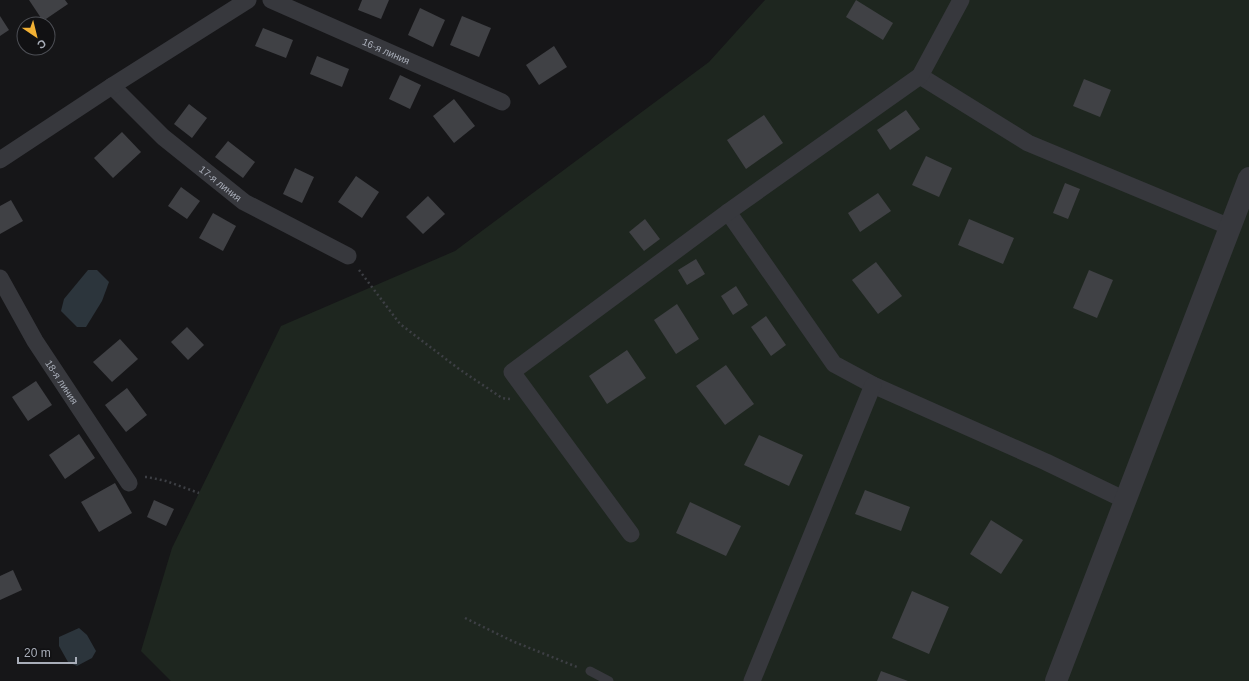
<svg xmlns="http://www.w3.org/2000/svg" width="1249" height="681" viewBox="0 0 1249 681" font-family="Helvetica,sans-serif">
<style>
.green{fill:#1e261f}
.water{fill:#2c353c}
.building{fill:#404145}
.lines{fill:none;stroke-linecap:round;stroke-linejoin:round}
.path{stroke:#3d3f44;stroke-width:2.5;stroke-dasharray:2 3;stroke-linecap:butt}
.service{stroke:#37383d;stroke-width:9}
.minor{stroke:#37383d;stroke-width:17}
.tertiary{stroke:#37383d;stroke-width:22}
.labels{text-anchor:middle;stroke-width:3;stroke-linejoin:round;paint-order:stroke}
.street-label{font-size:10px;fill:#a8adb8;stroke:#111113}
</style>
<rect width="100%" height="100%" fill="#161618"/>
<path class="green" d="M765,0H1249V681H171L141,651L172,548L281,326L455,251L709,62Z"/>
<g class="water">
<path d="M88,270H97L109,282L102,301L86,327H77L61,311L64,299Z"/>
<path d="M79,628L87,635L96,651L92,658L77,666L68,662L59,646V637Z"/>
</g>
<g class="building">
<path d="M29,0H65L68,4L43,21Z"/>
<path d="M362,0H389L381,19L358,10Z"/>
<path d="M856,0L893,23L883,40L846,17Z"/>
<path d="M420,8L445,20L433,47L408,35Z"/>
<path d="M0,16L9,30L0,36Z"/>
<path d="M462,16L491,28L479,57L450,45Z"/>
<path d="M263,28L293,40L286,58L255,46Z"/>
<path d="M554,46L567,67L539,85L526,65Z"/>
<path d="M317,56L349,69L342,87L310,74Z"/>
<path d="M400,75L421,85L410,109L389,99Z"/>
<path d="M1084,79L1111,90L1100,117L1073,106Z"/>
<path d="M454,99L475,126L454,143L433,116Z"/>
<path d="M189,104L207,118L192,138L174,124Z"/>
<path d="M906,110L920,129L890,150L877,130Z"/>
<path d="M764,115L783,143L746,169L727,140Z"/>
<path d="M122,132L141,152L113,178L94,158Z"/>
<path d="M228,141L255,162L243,178L215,157Z"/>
<path d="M926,156L952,168L939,197L912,185Z"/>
<path d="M295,168L314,177L302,203L283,194Z"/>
<path d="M356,176L379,192L362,218L338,202Z"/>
<path d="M1065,183L1080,189L1068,219L1053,213Z"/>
<path d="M181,187L200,201L187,219L168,206Z"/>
<path d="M878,193L891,211L860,232L848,213Z"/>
<path d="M428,196L445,214L423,234L406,217Z"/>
<path d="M11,200L23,221L0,234V206Z"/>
<path d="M213,213L236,226L223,251L199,238Z"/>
<path d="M645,219L660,239L644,251L629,232Z"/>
<path d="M969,219L1014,238L1003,264L958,245Z"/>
<path d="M696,259L705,274L687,285L678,270Z"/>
<path d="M876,262L902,296L878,314L852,280Z"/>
<path d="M1089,270L1113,280L1097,318L1073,308Z"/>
<path d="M736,286L748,305L733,315L721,296Z"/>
<path d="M677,304L699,339L676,354L654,320Z"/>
<path d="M766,316L786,345L771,356L751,327Z"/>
<path d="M187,327L204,345L188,360L171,342Z"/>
<path d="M120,339L138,359L112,382L93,362Z"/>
<path d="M627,350L646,378L607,404L589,376Z"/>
<path d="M726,365L754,404L725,425L696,386Z"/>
<path d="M36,381L52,405L28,421L12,397Z"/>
<path d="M127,388L147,415L126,432L105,405Z"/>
<path d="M79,434L95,458L65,479L49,455Z"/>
<path d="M759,435L803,455L789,486L744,465Z"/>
<path d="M115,483L132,513L99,532L81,502Z"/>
<path d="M865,490L910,507L901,531L855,514Z"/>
<path d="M154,500L174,509L166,526L147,517Z"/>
<path d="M690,502L741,526L726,556L676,533Z"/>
<path d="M991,520L1023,540L1001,574L970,554Z"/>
<path d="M13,570L22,590L0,600V576Z"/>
<path d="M912,591L949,607L929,654L892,638Z"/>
<path d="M881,671L908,681H877Z"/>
</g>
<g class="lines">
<g class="path">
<path d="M359,270L400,324L459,369L502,398L510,399"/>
<path d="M145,477H147L166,481L199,493"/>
<path d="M465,618L512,641L577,667"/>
</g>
<path class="service" d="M590,671L609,681"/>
<g class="minor">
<path id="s1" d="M271,0L502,102"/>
<path d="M920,76L1028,143L1230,227"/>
<path id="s2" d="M112,86L163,137L244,202L348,256"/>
<path d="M0,160L112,86L248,0"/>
<path d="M728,212L834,364L873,385L1046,462L1125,500"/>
<path id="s3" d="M0,278L35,341L129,483"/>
<path d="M631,534L512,372L728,212L920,76L961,0"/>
<path d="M752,681L873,385"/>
</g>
<path class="tertiary" d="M1056,681L1249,178"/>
</g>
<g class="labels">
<g class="street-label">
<text dy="4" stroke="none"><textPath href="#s1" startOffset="126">16-я линия</textPath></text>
<text dy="4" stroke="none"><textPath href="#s2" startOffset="146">17-я линия</textPath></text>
<text dy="4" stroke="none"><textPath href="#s3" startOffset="121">18-я линия</textPath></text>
</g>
</g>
<g transform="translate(36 36) rotate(145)"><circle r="19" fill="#111113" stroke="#4d4f55"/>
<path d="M0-3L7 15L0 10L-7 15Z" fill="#f2b134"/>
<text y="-6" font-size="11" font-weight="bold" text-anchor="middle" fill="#a8adb8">С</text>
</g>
<path d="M18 657v6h58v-6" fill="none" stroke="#a8adb8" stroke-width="2"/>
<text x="24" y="657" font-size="12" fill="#a8adb8" stroke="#111113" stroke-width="3" paint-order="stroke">20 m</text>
</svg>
